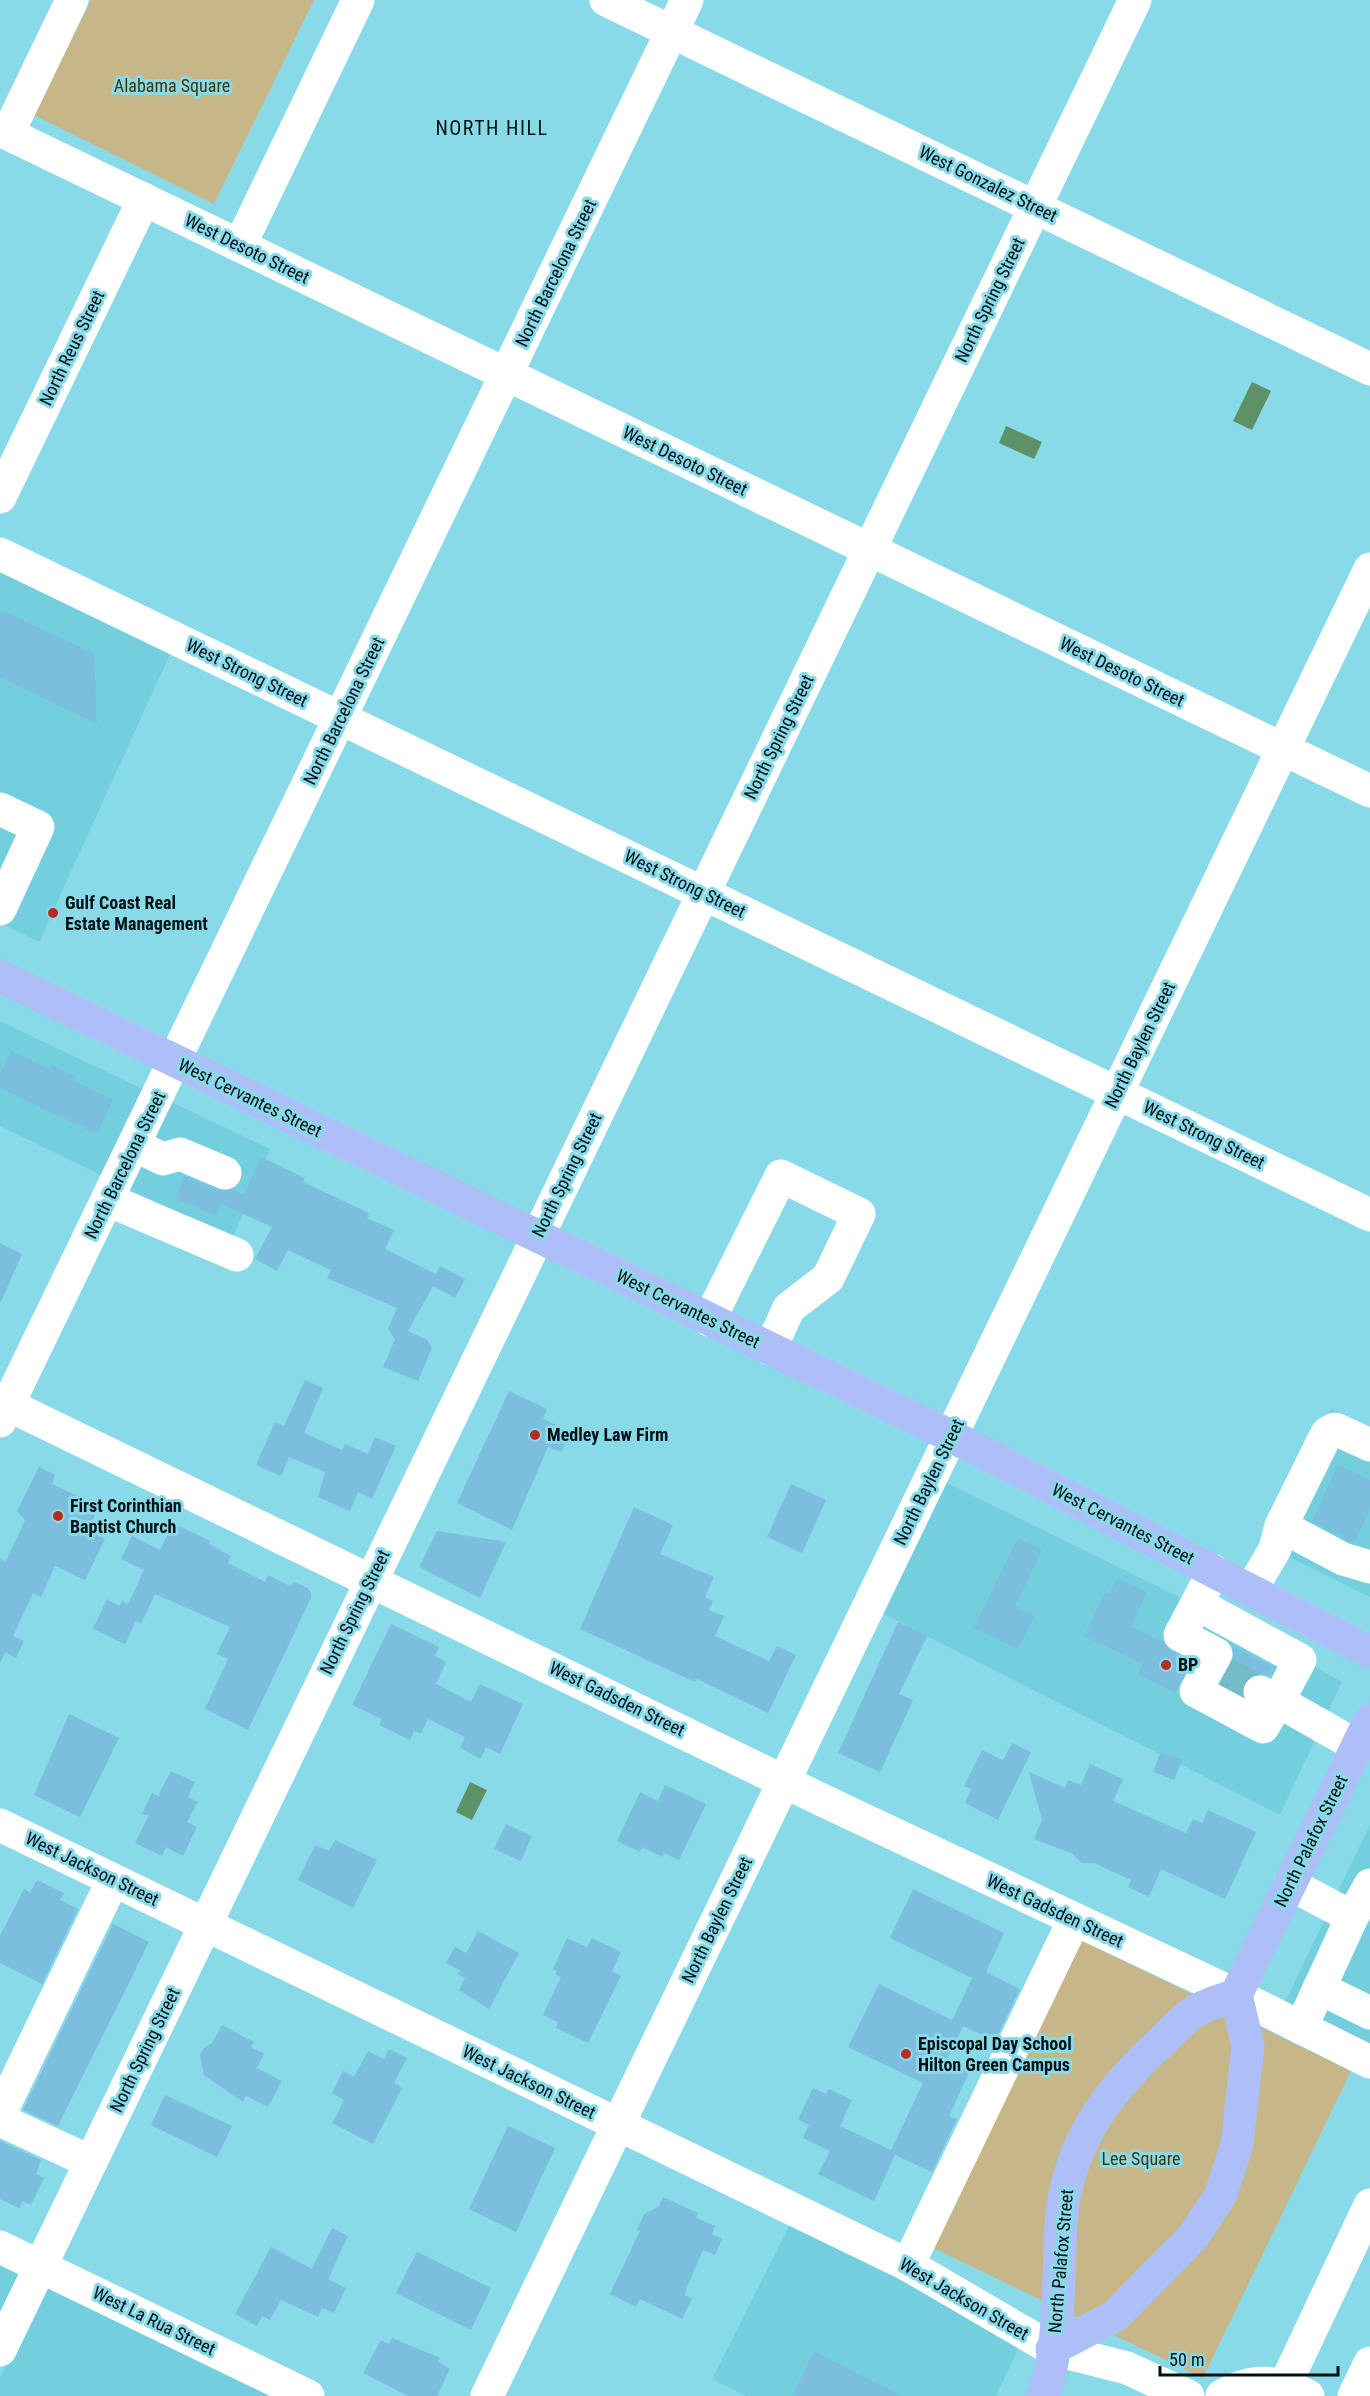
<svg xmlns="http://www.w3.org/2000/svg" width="1370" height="2396" viewBox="0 0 1370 2396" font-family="'Roboto Condensed',sans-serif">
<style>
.built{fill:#73cfde}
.green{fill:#c7b688}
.water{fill:#5e9167}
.building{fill:#7bbede}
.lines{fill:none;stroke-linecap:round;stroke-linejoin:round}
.minor-tunnel{stroke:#74bcc8;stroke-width:33;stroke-dasharray:33 16;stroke-linecap:butt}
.minor{stroke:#fff;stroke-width:33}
.major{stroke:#adbff7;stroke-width:33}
.poi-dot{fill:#b92b21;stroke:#89dae8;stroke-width:2}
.labels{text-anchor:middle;stroke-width:6;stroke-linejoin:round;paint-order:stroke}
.park-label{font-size:18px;fill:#443400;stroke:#89dae8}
.street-label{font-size:18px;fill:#001014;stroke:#89dae8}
.poi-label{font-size:18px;font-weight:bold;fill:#001014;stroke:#89dae8;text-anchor:start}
.neighbourhood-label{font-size:20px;letter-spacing:1.5px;fill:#001014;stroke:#89dae8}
</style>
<rect width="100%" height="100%" fill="#89dae8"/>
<g class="built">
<path d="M0,569L171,652L39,942L0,923Z"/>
<path d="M0,1021L147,1091L105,1177L0,1126Z"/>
<path d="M169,1101L270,1149L232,1239L127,1188Z"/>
<path d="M1331,1409L1370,1428V1597L1264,1545Z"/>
<path d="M943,1481L1261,1637L1342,1682L1280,1815L879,1612Z"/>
<path d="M1370,1825V2046L1284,2004Z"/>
<path d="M790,2224L1024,2337L996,2396H746L712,2379Z"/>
<path d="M0,2262L23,2273L0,2322Z"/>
<path d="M45,2284L277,2396H0V2377Z"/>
</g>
<g class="green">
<path d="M91,0H314L214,204L34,115Z"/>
<path d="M1078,1939L1351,2071L1203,2378L931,2247Z"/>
</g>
<g class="water">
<path d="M1252,382L1271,391L1252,430L1233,421Z"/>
<path d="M1006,426L1042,442L1034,459L999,443Z"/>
<path d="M470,1782L487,1790L472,1820L456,1812Z"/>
</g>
<g class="building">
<path d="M0,610L94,653L97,724L0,677Z"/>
<path d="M11,1051L49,1069L51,1065L74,1076L72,1080L113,1100L97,1134L0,1088V1074Z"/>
<path d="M261,1157L305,1178L303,1182L369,1213L367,1218L394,1230L385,1249L436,1274L440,1266L465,1279L455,1298L433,1286L408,1331L427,1340L432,1348L418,1381L383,1367L395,1339L388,1329L397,1308L327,1278L331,1270L288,1250L277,1271L255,1259L272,1227L221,1204L216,1216L175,1199L184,1176L218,1190H232L244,1194Z"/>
<path d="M0,1243L22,1254L0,1304Z"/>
<path d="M305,1380L323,1388L304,1433L342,1450L345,1444L368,1454L375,1437L396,1446L372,1499L358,1492L350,1511L318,1497L325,1472L289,1457L281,1476L256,1465L275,1422L284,1426Z"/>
<path d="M509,1391L547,1409L543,1419L571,1432L561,1452L548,1447L512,1530L457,1503Z"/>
<path d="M1338,1465L1370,1480V1509L1354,1543L1312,1521Z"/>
<path d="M39,1467L55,1475L52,1484L99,1506L88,1531L105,1539L85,1580L55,1566L41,1597L33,1593L13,1636L24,1641L16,1658L5,1652L0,1663V1559L6,1561L25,1520L17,1511Z"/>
<path d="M791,1484L826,1500L802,1553L767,1537Z"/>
<path d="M634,1507L673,1525L660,1554L714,1577L705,1597L713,1601L709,1610L724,1616L715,1636L769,1661L777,1646L796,1655L768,1713L697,1679L695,1682L580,1629Z"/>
<path d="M173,1523L210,1541L209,1544L231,1556L228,1563L265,1582L268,1575L290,1586L294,1582L308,1588L311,1593V1598L248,1730L205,1709L228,1659L217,1654L230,1627L155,1594L141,1624L136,1621L125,1644L93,1629L107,1599L119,1606L122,1601L128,1604L144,1570L121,1559L132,1536L160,1550Z"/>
<path d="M437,1531L506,1542L480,1598L419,1567Z"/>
<path d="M1018,1538L1042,1550L1015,1606L1035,1616L1018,1649L974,1628Z"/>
<path d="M1117,1578L1147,1592L1131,1627L1163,1642L1171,1651L1191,1662L1175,1693L1138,1674L1143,1664L1084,1636L1105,1592L1109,1594Z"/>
<path d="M898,1622L927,1636L899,1694L913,1700L880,1772L838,1753Z"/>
<path d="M391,1624L439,1647L435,1656L446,1662L436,1684L471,1702L480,1684L523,1704L500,1754L486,1747L481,1759L460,1748L465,1737L428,1719L421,1734L414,1731L410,1740L379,1725L382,1719L352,1705Z"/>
<path d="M1233,1647L1272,1666L1268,1675L1258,1673L1249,1677L1243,1684L1242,1694L1221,1683L1233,1662Z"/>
<path d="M69,1714L119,1738L80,1817L34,1795Z"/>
<path d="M1012,1743L1031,1752L998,1820L965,1803L971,1789L964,1786L982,1750L1003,1760Z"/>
<path d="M1161,1751L1182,1760L1174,1780L1153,1772Z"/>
<path d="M1090,1764L1123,1779L1113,1801L1186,1833L1193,1819L1202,1823L1208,1810L1256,1832L1225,1899L1161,1869L1149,1897L1128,1887L1131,1880L1094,1863H1082L1071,1853L1034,1839L1042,1820L1029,1772L1065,1788L1068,1780L1081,1785Z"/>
<path d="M171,1771L195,1782L188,1797L198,1802L187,1822L197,1827L183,1856L166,1847L162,1856L135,1843L149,1815L142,1814L152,1793L158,1796Z"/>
<path d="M665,1785L706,1804L679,1860L664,1853L662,1857L642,1847L640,1852L617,1841L640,1792L658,1801Z"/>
<path d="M506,1824L532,1836L521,1861L494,1849Z"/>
<path d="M335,1840L377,1860L353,1908L298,1880L315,1845L329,1851Z"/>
<path d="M37,1880L64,1893L60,1900L78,1909L42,1984L0,1963V1936L24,1889L30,1892Z"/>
<path d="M913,1889L1004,1933L986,1972L1020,1989L995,2041L963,2026L946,2061L969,2072L949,2116L957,2119L932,2172L895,2155L874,2201L818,2174L830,2151L803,2138L809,2125L798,2119L813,2088L826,2094L829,2089L852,2100L840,2126L891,2150L923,2083L848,2047L879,1984L952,2020L972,1978L890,1938Z"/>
<path d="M113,1924L149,1942L58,2126L23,2110Z"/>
<path d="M478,1931L519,1953L489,2009L459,1990L465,1978L457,1974L461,1971L446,1963L455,1947L466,1953Z"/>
<path d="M567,1938L587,1947L592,1938L621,1952L612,1971L621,1976L588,2043L556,2028L558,2022L543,2015L561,1977L555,1974L557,1971L553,1969Z"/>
<path d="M222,2025L254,2042L251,2047L264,2054L257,2068L282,2081L268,2107L246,2096L243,2102L204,2075L200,2055L203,2049L212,2043Z"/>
<path d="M389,2049L407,2058L394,2083L402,2088L373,2144L332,2123L344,2100L332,2093L343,2071L354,2077L368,2051L384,2059Z"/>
<path d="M165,2095L232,2126L217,2157L151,2125Z"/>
<path d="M508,2126L555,2148L516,2232L469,2209Z"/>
<path d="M0,2141L41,2160L36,2174L44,2178L31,2205L23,2201L19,2208L0,2199Z"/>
<path d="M663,2197L698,2213L696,2218L715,2226L712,2234L722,2239L715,2255L703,2250L687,2287L685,2295L692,2299L682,2319L640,2299L636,2307L610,2294L640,2231L637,2230L644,2214L658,2207Z"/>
<path d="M332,2228L348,2236L328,2279L346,2288L334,2313L322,2308L318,2317L281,2300L270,2320L262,2316L257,2326L235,2314L271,2247L312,2269Z"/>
<path d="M417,2252L491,2288L471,2330L396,2293Z"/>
<path d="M392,2338L440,2358L438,2362L450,2369L437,2396H408L363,2373L381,2340L389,2344Z"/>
<path d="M814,2351L901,2396H792Z"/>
</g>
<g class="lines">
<path class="minor-tunnel" d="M1222,1672L1260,1692"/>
<g class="minor">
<path d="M606,0L1370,369"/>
<path d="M0,130L1370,791"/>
<path d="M8,133L72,0"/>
<path d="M240,245L358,0"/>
<path d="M0,497L144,199"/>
<path d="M0,554L1370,1215"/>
<path d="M0,809L38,827L0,909"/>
<path d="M134,1145L163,1159L180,1154L225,1173"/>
<path d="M108,1200L237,1255"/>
<path d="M709,1320L781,1176L859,1214L828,1278L789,1308L770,1349"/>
<path d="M0,1401L824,1801L1236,1995L1370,2062"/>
<path d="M0,1421L687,0"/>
<path d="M1281,1526L1343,1559L1370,1567"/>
<path d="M1214,1571L1180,1635L1216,1654L1196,1691L1263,1727L1278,1701L1357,1746"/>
<path d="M1251,1590L1275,1549L1281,1526L1327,1433L1335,1429L1370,1445"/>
<path d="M1197,1604L1300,1660L1278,1701L1260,1692"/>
<path d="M0,1825L908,2265L1052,2349L1127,2368L1188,2396"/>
<path d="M1290,1884L1352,1917L1301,2028"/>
<path d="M1352,1917L1370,1885"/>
<path d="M1319,1988L1370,2013"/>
<path d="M0,2114L113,1880"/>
<path d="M0,2120L91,2162"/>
<path d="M0,2247L308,2396"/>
<path d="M908,2265L1074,1920"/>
<path d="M0,2350L1135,0"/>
<path d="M1285,2385L1370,2205"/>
<path d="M487,2396L1370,569"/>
<path d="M1222,2396C1254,2377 1276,2381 1308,2396"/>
<path d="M1354,2396L1370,2363"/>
</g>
<g class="major">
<path d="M0,976L951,1436L1370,1652"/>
<path d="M1052,2349L1115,2316L1193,2237L1221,2194L1237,2144L1248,2046L1236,1995L1370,1720"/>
<path d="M1042,2396C1061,2357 1058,2271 1061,2225C1066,2147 1105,2094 1160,2043C1171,2033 1182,2019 1194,2012C1206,2004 1222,2000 1236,1995"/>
</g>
</g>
<g class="poi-dot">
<circle cx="53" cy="913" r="6"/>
<circle cx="535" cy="1435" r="6"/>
<circle cx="58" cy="1516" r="6"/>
<circle cx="1166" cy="1665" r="6"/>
<circle cx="906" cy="2054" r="6"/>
</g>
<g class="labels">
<g class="park-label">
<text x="172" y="92">Alabama Square</text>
<text x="1141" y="2165">Lee Square</text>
</g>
<g class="street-label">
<text transform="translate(988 184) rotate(26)" y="6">West Gonzalez Street</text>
<text transform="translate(247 249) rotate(26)" y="6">West Desoto Street</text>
<text transform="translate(556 273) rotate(-64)" y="6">North Barcelona Street</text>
<text transform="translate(990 300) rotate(-64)" y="6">North Spring Street</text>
<text transform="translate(72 348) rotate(-64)" y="6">North Reus Street</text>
<text transform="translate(685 461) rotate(26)" y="6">West Desoto Street</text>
<text transform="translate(1122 672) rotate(26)" y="6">West Desoto Street</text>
<text transform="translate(247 673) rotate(26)" y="6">West Strong Street</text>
<text transform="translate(344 711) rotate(-64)" y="6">North Barcelona Street</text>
<text transform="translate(779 737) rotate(-64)" y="6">North Spring Street</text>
<text transform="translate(685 884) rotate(26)" y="6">West Strong Street</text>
<text transform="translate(1140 1045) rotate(-64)" y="6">North Baylen Street</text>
<text transform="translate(250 1098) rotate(26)" y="6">West Cervantes Street</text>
<text transform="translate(1204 1135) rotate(26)" y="6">West Strong Street</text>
<text transform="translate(125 1165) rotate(-64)" y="6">North Barcelona Street</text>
<text transform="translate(567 1175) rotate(-64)" y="6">North Spring Street</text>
<text transform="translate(688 1309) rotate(26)" y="6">West Cervantes Street</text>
<text transform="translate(929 1482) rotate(-64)" y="6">North Baylen Street</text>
<text transform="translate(1123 1524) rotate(27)" y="6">West Cervantes Street</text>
<text transform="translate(355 1612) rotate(-64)" y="6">North Spring Street</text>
<text transform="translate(617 1699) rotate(26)" y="6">West Gadsden Street</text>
<text transform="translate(1311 1841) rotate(-64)" y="6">North Palafox Street</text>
<text transform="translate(92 1869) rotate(26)" y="6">West Jackson Street</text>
<text transform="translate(1055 1911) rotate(25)" y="6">West Gadsden Street</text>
<text transform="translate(717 1920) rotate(-64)" y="6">North Baylen Street</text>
<text transform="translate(145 2050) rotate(-64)" y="6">North Spring Street</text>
<text transform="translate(529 2082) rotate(26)" y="6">West Jackson Street</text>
<text transform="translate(1061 2261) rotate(-85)" y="6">North Palafox Street</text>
<text transform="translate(964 2299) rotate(30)" y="6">West Jackson Street</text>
<text transform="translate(154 2321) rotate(26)" y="6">West La Rua Street</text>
</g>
<g class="poi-label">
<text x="65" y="909">Gulf Coast Real<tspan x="65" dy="21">Estate Management</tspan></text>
<text x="547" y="1441">Medley Law Firm</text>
<text x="70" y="1512">First Corinthian<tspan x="70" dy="21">Baptist Church</tspan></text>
<text x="1178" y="1671">BP</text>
<text x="918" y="2050">Episcopal Day School<tspan x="918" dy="21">Hilton Green Campus</tspan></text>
</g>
<g class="neighbourhood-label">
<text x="492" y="135">NORTH HILL</text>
</g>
</g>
<path d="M1160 2366v9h178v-9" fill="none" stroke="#001014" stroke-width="3"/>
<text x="1169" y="2366" font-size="18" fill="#001014" stroke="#89dae8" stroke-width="4.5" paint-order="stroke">50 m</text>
</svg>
